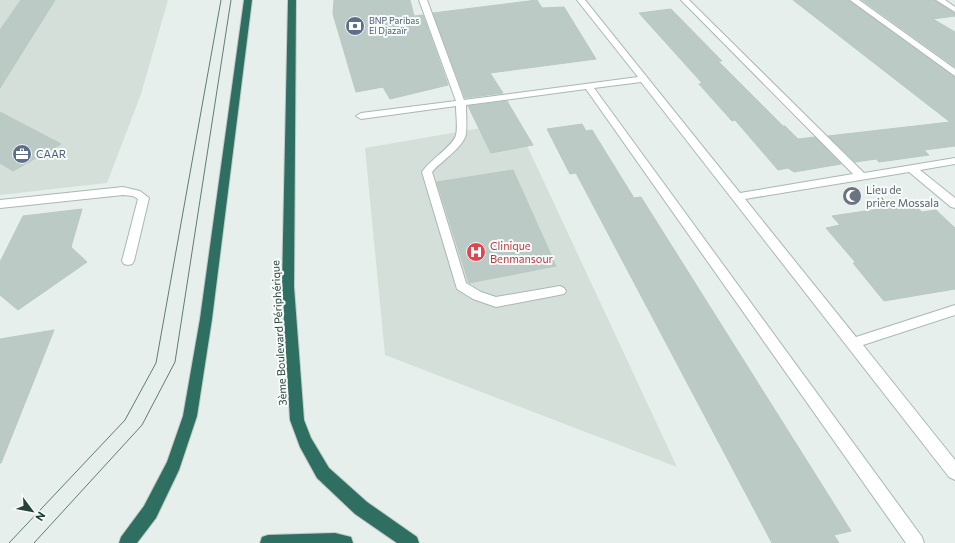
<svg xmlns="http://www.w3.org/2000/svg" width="955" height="543" viewBox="0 0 955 543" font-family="Commissioner,sans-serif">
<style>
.built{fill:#d4dfda}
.building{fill:#bbcac4;stroke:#b8c9c2}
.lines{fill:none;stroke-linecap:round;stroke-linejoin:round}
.minor-casing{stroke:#a8b8b2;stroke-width:2}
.highway-casing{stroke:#c2cac8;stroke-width:2}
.minor{fill:#fff;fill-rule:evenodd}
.highway{fill:#2f6f62;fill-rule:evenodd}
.tram{stroke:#5f7d75;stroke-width:1}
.labels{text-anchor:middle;stroke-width:4;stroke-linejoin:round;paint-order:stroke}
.far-service-label{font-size:9px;fill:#4e5e75;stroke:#f7fbf9;text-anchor:start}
.service-label{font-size:11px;fill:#4e5e75;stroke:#f7fbf9;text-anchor:start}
.worship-label{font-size:11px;fill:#5b616d;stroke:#f7fbf9;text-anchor:start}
.health-label{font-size:11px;fill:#be3a42;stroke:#f7fbf9;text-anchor:start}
.street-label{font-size:11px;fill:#24423a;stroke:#f7fbf9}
</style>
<rect width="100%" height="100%" fill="#e6efeb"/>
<g class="built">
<path d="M0,0H168L141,94L107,183L0,195Z"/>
<path d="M516,122L677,467L385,355L365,148Z"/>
</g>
<g class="building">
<path d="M21,0H55L0,88V30Z"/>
<path d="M334,0H410L414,16L423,15L448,85L390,99L383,87L356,92L333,14Z"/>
<path d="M537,0L542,8L564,7L596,59L490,73L503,93L465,98L433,13Z"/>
<path d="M793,0H849L955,77V146L924,150L929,155L879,162L876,159L855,162L828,136L950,122Z"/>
<path d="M862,0H935L955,13V16L933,19L955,32V67Z"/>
<path d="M671,9L722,61H718L783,126H785L798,139L815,137L841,164L794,172L788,168L778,170L735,120L732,121L699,84L702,83L639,13Z"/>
<path d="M507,101L533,145L491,153L468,106Z"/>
<path d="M0,112L61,144L13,171L0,163Z"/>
<path d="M582,124L586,131L592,130L634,198L641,197L851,531L834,535L839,543H772L576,173L570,174L547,129Z"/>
<path d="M513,170L556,266L469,283L437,182Z"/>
<path d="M913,204L922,212L936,210L955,228V289L884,301L853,263H856L826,228L840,225L832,216Z"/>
<path d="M82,209L71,247L87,262L18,310L0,295V262L23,216Z"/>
<path d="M54,330L1,463H0V339Z"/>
</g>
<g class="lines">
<g class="minor-casing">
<g id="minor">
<path d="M419,0H427L464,100L638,77L577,0H585L740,193L853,174L681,0H689L864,173L955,158V164L920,170L955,198V208L951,207L909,172L745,199L856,337L955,305V315L863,345L955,460V480L949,477L641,82L594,88L922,537L924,543H906L586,89L466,105C466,114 467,125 466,134C463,148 441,161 432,172L466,283L481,292L496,297L560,286L564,288L566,291L564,294L496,307L473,299L457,289L422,172C429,161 454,145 456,135C458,127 456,115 456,106L361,119L356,116L361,113L456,101Z"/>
<path d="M850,0H859L955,69V76Z"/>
<path d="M936,0H945L955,7V12Z"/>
<path d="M123,187L140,191L149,198L134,261L132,264L128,265L124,264L122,261L138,199L133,196L123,195L0,208V200Z"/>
</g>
</g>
<g class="highway-casing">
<g id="highway">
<path d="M244,0H252L212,319L197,416L179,470L156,518L137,543H119L121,537L144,506L167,462L183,416L200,319Z"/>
<path d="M288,0H296L294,287L304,420L311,438L329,468L367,502L417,537L419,543H397L355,514L317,478L300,447L290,420L282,287Z"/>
<path d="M335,533L351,537L353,543H260L262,537L268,535Z"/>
</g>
</g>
<use href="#minor" class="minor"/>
<use href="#highway" class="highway"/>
<g class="tram">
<path d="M9,543L125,420L156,363L221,0"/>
<path d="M34,543L142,425L175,362L231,0"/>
</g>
</g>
<defs>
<g id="bank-disc" transform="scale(1)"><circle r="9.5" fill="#5c6f8a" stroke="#f7fbf9"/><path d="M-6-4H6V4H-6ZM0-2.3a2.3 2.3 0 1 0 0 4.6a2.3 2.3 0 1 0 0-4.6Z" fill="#fff"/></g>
<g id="office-disc" transform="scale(1)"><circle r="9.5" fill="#5c6f8a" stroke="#f7fbf9"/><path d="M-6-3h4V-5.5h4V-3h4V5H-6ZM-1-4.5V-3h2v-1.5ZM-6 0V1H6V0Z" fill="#fff"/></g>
<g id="mosque-disc" transform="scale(1)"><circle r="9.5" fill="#6b7280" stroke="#f7fbf9"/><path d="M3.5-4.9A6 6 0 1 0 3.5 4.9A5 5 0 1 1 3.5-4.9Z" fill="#fff"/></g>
<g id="hospital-disc" transform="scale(1)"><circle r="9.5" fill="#e0444e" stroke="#f7fbf9"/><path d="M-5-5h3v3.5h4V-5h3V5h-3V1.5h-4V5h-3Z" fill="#fff"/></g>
</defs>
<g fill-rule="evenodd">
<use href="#bank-disc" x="355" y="26"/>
<use href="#office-disc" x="22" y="154"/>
<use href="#mosque-disc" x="852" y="196"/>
<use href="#hospital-disc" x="476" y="252"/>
</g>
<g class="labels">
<g class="far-service-label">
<text x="369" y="24">BNP Paribas<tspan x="369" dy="10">El Djazaïr</tspan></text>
</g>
<g class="service-label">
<text x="36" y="158">CAAR</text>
</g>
<g class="worship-label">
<text x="866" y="194">Lieu de<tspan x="866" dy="13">prière Mossala</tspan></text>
</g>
<g class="health-label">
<text x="490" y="250">Clinique<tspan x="490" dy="13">Benmansour</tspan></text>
</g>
<g class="street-label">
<text transform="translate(279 333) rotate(-93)" y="4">3ème Boulevard Périphérique</text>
</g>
</g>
<g transform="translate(32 511) rotate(122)" stroke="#f7fbf9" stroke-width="3" paint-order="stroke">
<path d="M0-3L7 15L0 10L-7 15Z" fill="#24423a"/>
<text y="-6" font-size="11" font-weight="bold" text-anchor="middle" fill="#24423a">N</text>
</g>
</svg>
